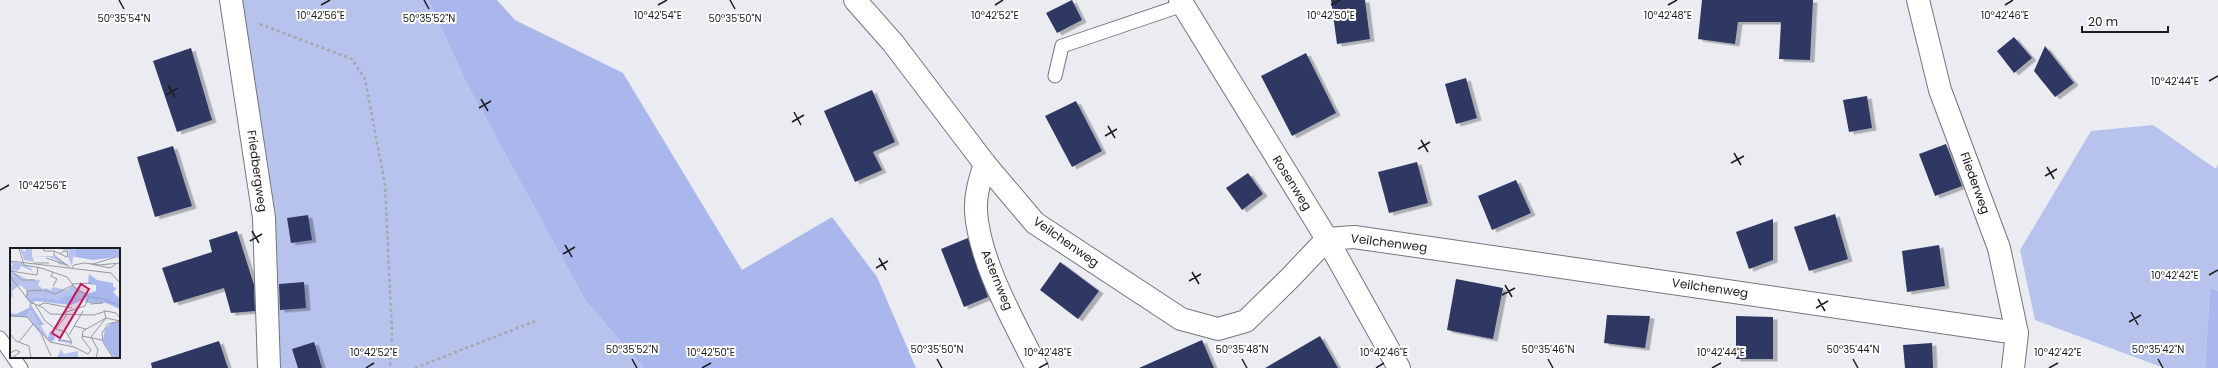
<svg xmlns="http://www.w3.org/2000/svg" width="2218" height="368" viewBox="0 0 2218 368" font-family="Poppins,sans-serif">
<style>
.green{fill:#b8c3ed}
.forest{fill:#aab7ed}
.building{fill:#2e3764;filter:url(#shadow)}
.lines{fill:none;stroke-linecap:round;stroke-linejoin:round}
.service-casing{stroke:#75767c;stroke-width:15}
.minor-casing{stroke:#75767c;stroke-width:24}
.path{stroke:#a4a6ab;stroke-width:2.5;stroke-dasharray:3 3;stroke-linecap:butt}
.service{stroke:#fff;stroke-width:13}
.minor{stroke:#fff;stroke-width:22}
.ticks{fill:none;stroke:#1c1c1f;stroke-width:1.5}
.labels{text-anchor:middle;stroke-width:4;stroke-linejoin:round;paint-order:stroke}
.street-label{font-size:12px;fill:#1c1c1f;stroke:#fff}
.inset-river{fill:none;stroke:#9daadf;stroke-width:2}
.inset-road{fill:none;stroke:#98999e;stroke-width:1}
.view{fill:#c2185b;fill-opacity:0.15;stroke:#c2185b;stroke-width:2}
.inset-edge{fill:none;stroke:#1c1c1f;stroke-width:2}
.ticks-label{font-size:10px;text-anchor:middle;fill:#1c1c1f;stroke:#fff;stroke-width:4;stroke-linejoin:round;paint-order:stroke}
</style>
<defs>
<filter id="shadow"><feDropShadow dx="4.5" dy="2.5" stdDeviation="0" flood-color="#0004"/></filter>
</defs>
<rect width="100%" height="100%" fill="#eaecf2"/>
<g class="green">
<path d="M231,0H428L468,86L585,300L644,368H269Z"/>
<path d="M2153,125L2216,169L2218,164V291L2210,288L2205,368H2164L2035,320L2020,250L2091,131Z"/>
</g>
<g class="forest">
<path d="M428,0H497L515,20L623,73L742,270L832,217L877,277L916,368H644L585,300L468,86Z"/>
<path d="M2210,288L2218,291V368H2205Z"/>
</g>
<g class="building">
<path d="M1072,0L1082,20L1057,33L1046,13Z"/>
<path d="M1331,0H1365L1370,39L1337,44Z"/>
<path d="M1702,0H1813L1810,60L1779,59L1781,22H1738L1735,44L1698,39Z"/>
<path d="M2014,37L2032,58L2014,73L1997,51Z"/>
<path d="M2045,46L2074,83L2055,97L2034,71Z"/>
<path d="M191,48L212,120L177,132L153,61Z"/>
<path d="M1306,53L1336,113L1292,136L1261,76Z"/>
<path d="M1466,78L1477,118L1456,124L1445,84Z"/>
<path d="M872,90L895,142L873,152L882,170L855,182L824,111Z"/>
<path d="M1867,96L1872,128L1849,132L1843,100Z"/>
<path d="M1076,101L1102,151L1072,167L1045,116Z"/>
<path d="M1946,144L1962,186L1935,196L1919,154Z"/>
<path d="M173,146L192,206L155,217L137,157Z"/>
<path d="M1417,162L1428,203L1389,213L1378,172Z"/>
<path d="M1248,173L1263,194L1242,210L1226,188Z"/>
<path d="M1516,180L1531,213L1492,230L1478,196Z"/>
<path d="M1835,214L1848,259L1809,271L1794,227Z"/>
<path d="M308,215L312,240L291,243L287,218Z"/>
<path d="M1773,219V260L1749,269L1736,232Z"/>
<path d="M237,231L254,285L255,311L231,313L224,288L174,303L162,268L212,252L209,240Z"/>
<path d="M968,238L988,297L964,307L941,249Z"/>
<path d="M1939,245L1945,286L1907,292L1902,251Z"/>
<path d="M1060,262L1099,291L1078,319L1040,290Z"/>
<path d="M1456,279L1503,288L1493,339L1447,330Z"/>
<path d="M304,282L306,308L280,310L279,284Z"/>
<path d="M1607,315L1650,316L1645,348L1604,343Z"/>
<path d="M1736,316L1773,317V359H1736Z"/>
<path d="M1320,336L1338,368H1265Z"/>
<path d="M1202,340L1214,368H1139Z"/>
<path d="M219,341L228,368H152L151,363Z"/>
<path d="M314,342L322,368H298L292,349Z"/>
<path d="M1932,343L1933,368H1905L1903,345Z"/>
</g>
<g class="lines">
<g class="service-casing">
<g id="service">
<path d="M1055,76L1062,46L1183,5"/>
<path d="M0,338L11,354"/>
<path d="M13,357L21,368"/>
</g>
</g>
<g class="minor-casing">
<g id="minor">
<path d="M231,0L264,218L269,368"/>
<path d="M855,0L893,43L985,164L1035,223L1181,319L1218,329L1246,321L1290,278L1327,239L1354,237L2017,333"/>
<path d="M1180,0L1327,239L1399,368"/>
<path d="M1918,0L1940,90L1999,248L2017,333L2013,368"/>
<path d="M985,164C980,179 975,195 976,212C980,264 1014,321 1037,368"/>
</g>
</g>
<g class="path">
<path d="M260,24L352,59L365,79L385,184L392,333L390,368"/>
<path d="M415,368L538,320"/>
</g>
<use href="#service" class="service"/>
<use href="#minor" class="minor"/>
</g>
<path class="ticks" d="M119,0L124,9M424,0L429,9M730,0L735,9M321,5L330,0M658,5L667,0M995,5L1003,0M1331,5L1340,0M1668,5L1677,0M2005,5L2013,0M2209,81L2218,76M168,85L175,97M166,95L178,88M481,99L488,111M479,108L491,101M794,112L801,125M792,122L804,115M1108,126L1115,138M1105,136L1117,129M1421,140L1428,152M1418,149L1430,142M1734,153L1741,165M1731,163L1744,156M2047,167L2054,179M2045,176L2057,169M0,190L9,185M252,231L259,243M250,241L262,234M565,245L572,257M563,254L575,247M879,258L886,270M876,268L888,261M1192,272L1199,284M2209,275L2218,270M1189,281L1201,274M1505,285L1512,297M1502,295L1515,288M1818,299L1825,311M1816,308L1828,301M2131,312L2138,325M2129,322L2141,315M632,359L637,368M937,359L942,368M1242,359L1247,368M1548,359L1553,368M1853,359L1858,368M2158,359L2163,368M366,368L374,363M702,368L711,363M1039,368L1048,363M1376,368L1384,363M1712,368L1721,363M2049,368L2058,363"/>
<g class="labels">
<g class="street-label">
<text transform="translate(257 171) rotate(82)" y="4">Friedbergweg</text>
<text transform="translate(1292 183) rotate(58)" y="4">Rosenweg</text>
<text transform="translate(1975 183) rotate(70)" y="4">Fliederweg</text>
<text transform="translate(1066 242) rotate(35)" y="4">Veilchenweg</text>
<text transform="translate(1389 243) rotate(7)" y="4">Veilchenweg</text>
<text transform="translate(997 280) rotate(68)" y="4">Asternweg</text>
<text transform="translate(1710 288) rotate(8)" y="4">Veilchenweg</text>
</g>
</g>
<g transform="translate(10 248)">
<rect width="110" height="110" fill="#eaecf2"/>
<path d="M10,0L15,4L16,0L22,1V9L44,8L60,18L48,16L47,12L38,9H23L24,14L14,12ZM43,0H64L66,9H63L62,19L58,9L59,3ZM0,14L12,15L22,21V23L11,18L9,22L2,23L16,31L30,32L28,37L34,42L35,40L41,42L43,39L57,42L63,37L78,47V50H62L55,47L49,52L27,49L17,51L16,42L10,37L2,43L3,50L0,47V18L3,17ZM19,62H22L38,90L17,68ZM51,101L54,106L68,103V110H47Z" fill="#b8c3ed"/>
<path d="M64,0H110V11L106,9L83,12L66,9ZM79,26L87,32L103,35V39L107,40L103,44L110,51V61L96,55H76L75,51L61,57L25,53L21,57L34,77H29L22,62H19L17,68L38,90L40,83L44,86L45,91L41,94L29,84L17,69L0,68V65L6,66L19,60L20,54L17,51L27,49L49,52L55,47L76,51V46L86,43V37L78,36ZM103,74H110V110H104L93,93L95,81Z" fill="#aab7ed"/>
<path class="inset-river" d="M81,49L94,51L110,58M48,92L61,94"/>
<path class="inset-road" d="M9,0L14,17L31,20L57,29L66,41L79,48L75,58L56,64V68L46,81M33,0L34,3H44V7L60,20M44,3L57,9L58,4L54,3L50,6M36,10L57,17M0,13L101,25L110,35M24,15H39M81,16L100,20L106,16M83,16L106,9M62,20L64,17L74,15L89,17L110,15M0,23L27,27L28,20M43,24L41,28L47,31L43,38M4,25L11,32H25M0,28L20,54L32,59L40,66L84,67L96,63L106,65L110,70M62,36L82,35M16,50L18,43L34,42L45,46L63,37M25,56L35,73L46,81L56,84L62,94L60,97M80,56L93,55M29,57L35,55L62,60M0,68L17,69L40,94L64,99L78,106L81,102L72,90L73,83L96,70L110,73M64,78L76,81M0,86L6,93L19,98L21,110M31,86L41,108M59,87L73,63M72,88L92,92M9,94L23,76M0,105L6,102L10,104L2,110M86,110L88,102L81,89L96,70L94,62M103,110L93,94L92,85L98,76L110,73"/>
<path class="view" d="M71,36L79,41L50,90L42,85Z"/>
<rect width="110" height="110" class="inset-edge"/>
</g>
<g class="ticks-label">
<text x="321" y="19">10°42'56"E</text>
<text x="658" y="19">10°42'54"E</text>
<text x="995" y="19">10°42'52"E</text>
<text x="1668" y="19">10°42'48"E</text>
<text x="2005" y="19">10°42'46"E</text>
<text x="1331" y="19">10°42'50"E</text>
<text x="124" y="22">50°35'54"N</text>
<text x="429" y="22">50°35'52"N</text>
<text x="735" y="22">50°35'50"N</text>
<text x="2175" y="85">10°42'44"E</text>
<text x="43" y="189">10°42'56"E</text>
<text x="2175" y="279">10°42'42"E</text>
<text x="632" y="353">50°35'52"N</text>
<text x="937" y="353">50°35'50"N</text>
<text x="1242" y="353">50°35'48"N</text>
<text x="1548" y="353">50°35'46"N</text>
<text x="1853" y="353">50°35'44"N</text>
<text x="2158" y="353">50°35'42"N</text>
<text x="374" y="356">10°42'52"E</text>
<text x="711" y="356">10°42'50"E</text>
<text x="1048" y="356">10°42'48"E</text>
<text x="1384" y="356">10°42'46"E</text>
<text x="1721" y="356">10°42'44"E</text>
<text x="2058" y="356">10°42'42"E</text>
</g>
<path d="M2082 26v6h86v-6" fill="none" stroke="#1c1c1f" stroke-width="2"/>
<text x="2088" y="26" font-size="12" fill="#1c1c1f" stroke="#ffffff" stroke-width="3" paint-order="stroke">20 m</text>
</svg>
